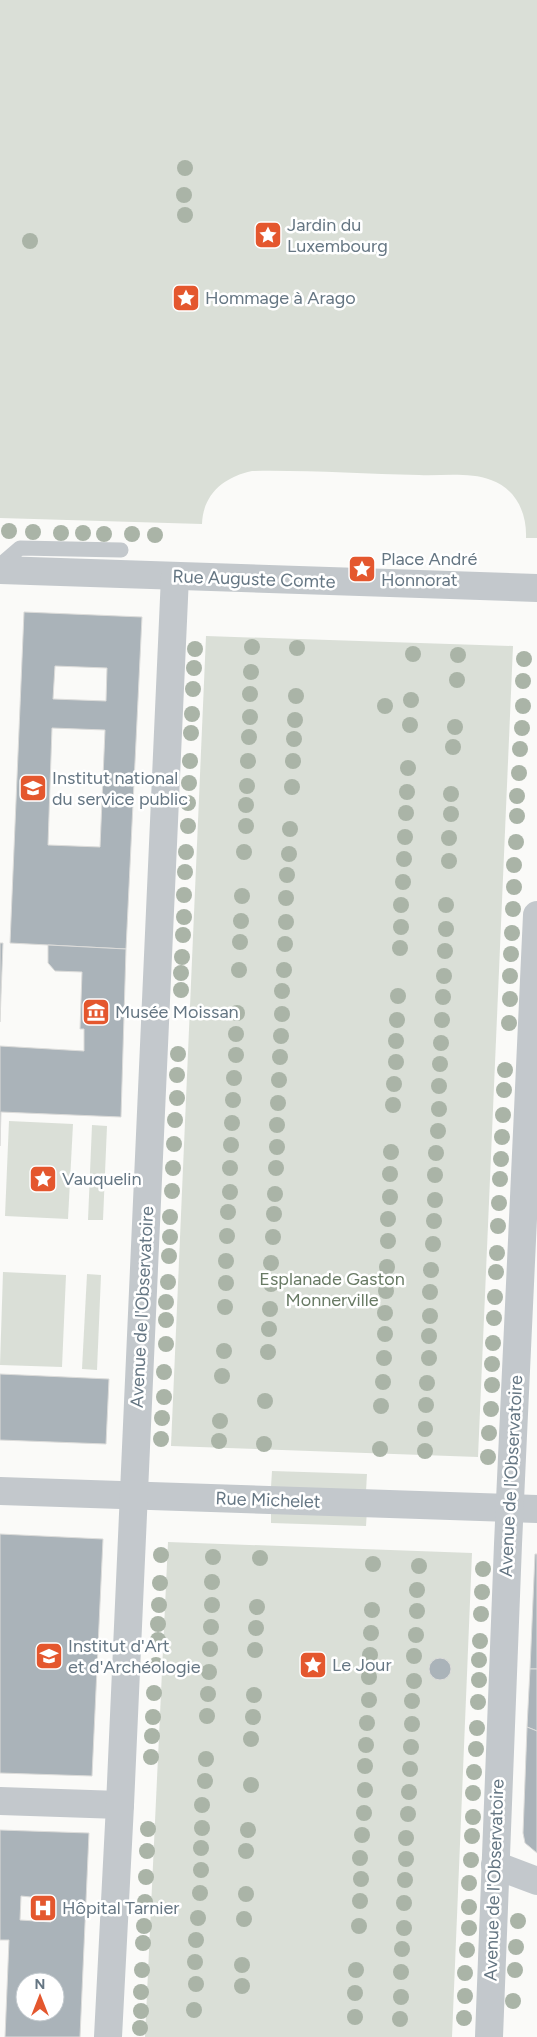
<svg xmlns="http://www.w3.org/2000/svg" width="537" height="2037" viewBox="0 0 537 2037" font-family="Figtree,sans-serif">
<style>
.green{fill:#dadfd7}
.building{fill:#aab3b9;stroke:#dcdcda;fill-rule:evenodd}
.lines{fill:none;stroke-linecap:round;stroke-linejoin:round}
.service{stroke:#c3c8cc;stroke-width:15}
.minor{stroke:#c3c8cc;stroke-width:28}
.tree{fill:#aab4a7}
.labels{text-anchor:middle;stroke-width:5;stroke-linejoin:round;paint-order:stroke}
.poi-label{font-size:18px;fill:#657683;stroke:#fff;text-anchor:start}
.street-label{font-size:18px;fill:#657683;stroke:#fff}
.park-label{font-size:18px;fill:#687a64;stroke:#fff}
</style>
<rect width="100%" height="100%" fill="#fafaf8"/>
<g class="green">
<path d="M0,0H537V538H526C527,513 516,489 491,480C470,472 442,476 419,475C363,474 308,470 252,471C224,477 203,494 202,524L0,518Z"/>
<path d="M206,636L513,646L478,1457L171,1446Z"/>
<path d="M9,1121L73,1124L68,1219L5,1216Z"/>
<path d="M92,1125L107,1126L103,1220H88Z"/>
<path d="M3,1272L66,1275L62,1367L0,1365Z"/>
<path d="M87,1274L101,1275L97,1370L82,1369Z"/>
<path d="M272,1471L367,1474L366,1491L271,1487Z"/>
<path d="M271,1507L367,1510L366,1526L271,1523Z"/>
<path d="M168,1542L472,1553L452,2037H145Z"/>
</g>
<g class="building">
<path d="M24,612L142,617L126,949L10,943ZM55,666L107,668L106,701L53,699ZM52,728L105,730L100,847L48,845Z"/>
<path d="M0,943H3L0,1022Z"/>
<path d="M48,945L126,949L121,1117L1,1112L0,1146V1046L84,1051V1029H80L82,972L55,971L48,963Z"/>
<path d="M0,1374L109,1379L106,1444L0,1440Z"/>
<path d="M0,1534L103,1539L92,1776L0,1773Z"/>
<path d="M535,1554H537V1669H530Z"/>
<circle cx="440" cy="1669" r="11"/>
<path d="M530,1669H537V1731L527,1727Z"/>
<path d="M527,1727L537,1731V1853L525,1843L523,1833Z"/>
<path d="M0,1830L89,1833L80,2037H5L9,1940H0ZM21,1896L31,1897V1918H51V1922L20,1920ZM25,1982H55V2012H25Z"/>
</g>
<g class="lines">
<path class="service" d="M0,565L20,548L121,550"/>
<g class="minor">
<path d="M0,570L537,588"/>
<path d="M0,1491L537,1509"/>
<path d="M0,1801L120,1805"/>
<path d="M495,1865L537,1881"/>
<path d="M108,2037L120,1805L175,576"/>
<path d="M489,2037L508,1544L537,915"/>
</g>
</g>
<g class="tree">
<circle cx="185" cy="168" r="8"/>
<circle cx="184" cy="195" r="8"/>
<circle cx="185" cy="215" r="8"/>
<circle cx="30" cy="241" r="8"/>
<circle cx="9" cy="531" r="8"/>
<circle cx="33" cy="532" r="8"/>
<circle cx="61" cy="533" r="8"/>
<circle cx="83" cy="533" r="8"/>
<circle cx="104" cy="534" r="8"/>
<circle cx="132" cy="534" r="8"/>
<circle cx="155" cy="535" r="8"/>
<circle cx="252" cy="647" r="8"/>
<circle cx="297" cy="648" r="8"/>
<circle cx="195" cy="649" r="8"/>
<circle cx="413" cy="654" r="8"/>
<circle cx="458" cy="655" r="8"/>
<circle cx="524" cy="659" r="8"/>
<circle cx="194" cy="668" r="8"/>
<circle cx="251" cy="672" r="8"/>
<circle cx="457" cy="680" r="8"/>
<circle cx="523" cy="681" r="8"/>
<circle cx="193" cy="689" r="8"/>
<circle cx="250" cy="694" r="8"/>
<circle cx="296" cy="696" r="8"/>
<circle cx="411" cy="700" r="8"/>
<circle cx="385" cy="706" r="8"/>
<circle cx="523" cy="706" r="8"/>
<circle cx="192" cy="714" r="8"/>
<circle cx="250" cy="717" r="8"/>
<circle cx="295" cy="720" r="8"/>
<circle cx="410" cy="725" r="8"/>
<circle cx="455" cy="727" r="8"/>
<circle cx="522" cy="728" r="8"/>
<circle cx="191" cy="733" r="8"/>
<circle cx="249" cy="737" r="8"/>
<circle cx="294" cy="739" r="8"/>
<circle cx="453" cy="747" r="8"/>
<circle cx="520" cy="749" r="8"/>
<circle cx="190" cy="761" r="8"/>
<circle cx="248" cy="761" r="8"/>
<circle cx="293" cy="761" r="8"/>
<circle cx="408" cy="768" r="8"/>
<circle cx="519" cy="773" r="8"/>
<circle cx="189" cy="783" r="8"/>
<circle cx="247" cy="786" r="8"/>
<circle cx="292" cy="787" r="8"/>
<circle cx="407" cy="792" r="8"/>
<circle cx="451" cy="794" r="8"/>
<circle cx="517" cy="796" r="8"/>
<circle cx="188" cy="803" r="8"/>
<circle cx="246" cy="805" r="8"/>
<circle cx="406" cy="813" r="8"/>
<circle cx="451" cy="814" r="8"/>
<circle cx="517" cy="816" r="8"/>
<circle cx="188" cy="826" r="8"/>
<circle cx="246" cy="826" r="8"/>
<circle cx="290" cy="829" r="8"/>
<circle cx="405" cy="837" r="8"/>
<circle cx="449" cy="838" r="8"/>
<circle cx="516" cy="842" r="8"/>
<circle cx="186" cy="852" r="8"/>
<circle cx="244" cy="852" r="8"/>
<circle cx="289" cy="854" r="8"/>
<circle cx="404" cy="859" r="8"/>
<circle cx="449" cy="861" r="8"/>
<circle cx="514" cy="865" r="8"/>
<circle cx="185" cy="872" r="8"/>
<circle cx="287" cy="875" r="8"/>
<circle cx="403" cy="882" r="8"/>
<circle cx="514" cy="887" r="8"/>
<circle cx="184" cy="895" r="8"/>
<circle cx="242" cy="896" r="8"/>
<circle cx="286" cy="898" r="8"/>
<circle cx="401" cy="905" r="8"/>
<circle cx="446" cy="905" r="8"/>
<circle cx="513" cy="909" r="8"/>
<circle cx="184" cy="917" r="8"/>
<circle cx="241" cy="921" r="8"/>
<circle cx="286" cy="922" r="8"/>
<circle cx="401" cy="927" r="8"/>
<circle cx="446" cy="929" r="8"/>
<circle cx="512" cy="933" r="8"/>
<circle cx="183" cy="935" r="8"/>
<circle cx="240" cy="942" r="8"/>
<circle cx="285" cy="944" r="8"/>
<circle cx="400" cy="948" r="8"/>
<circle cx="445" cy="951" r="8"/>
<circle cx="511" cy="954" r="8"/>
<circle cx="182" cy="957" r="8"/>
<circle cx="239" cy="970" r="8"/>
<circle cx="284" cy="970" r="8"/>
<circle cx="181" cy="973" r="8"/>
<circle cx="444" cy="976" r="8"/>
<circle cx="510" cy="976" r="8"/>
<circle cx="181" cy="990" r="8"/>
<circle cx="282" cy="991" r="8"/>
<circle cx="398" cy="996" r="8"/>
<circle cx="443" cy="997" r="8"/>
<circle cx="510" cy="999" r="8"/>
<circle cx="237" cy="1013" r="8"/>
<circle cx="282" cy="1014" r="8"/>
<circle cx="397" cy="1020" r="8"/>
<circle cx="442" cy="1020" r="8"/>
<circle cx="509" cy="1023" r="8"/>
<circle cx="236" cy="1034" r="8"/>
<circle cx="281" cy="1036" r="8"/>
<circle cx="396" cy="1041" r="8"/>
<circle cx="441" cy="1043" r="8"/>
<circle cx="178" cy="1054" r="8"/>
<circle cx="236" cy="1055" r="8"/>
<circle cx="280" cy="1057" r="8"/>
<circle cx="396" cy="1062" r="8"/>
<circle cx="440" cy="1064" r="8"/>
<circle cx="505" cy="1070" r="8"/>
<circle cx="177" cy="1075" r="8"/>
<circle cx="234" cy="1078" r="8"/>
<circle cx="279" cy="1080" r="8"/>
<circle cx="394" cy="1084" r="8"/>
<circle cx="439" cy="1086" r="8"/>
<circle cx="504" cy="1090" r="8"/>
<circle cx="177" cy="1098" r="8"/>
<circle cx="233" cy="1100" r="8"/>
<circle cx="278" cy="1103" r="8"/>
<circle cx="393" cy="1105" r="8"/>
<circle cx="439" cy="1109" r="8"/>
<circle cx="503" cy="1115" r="8"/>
<circle cx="175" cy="1120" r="8"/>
<circle cx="232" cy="1123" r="8"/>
<circle cx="277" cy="1125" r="8"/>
<circle cx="438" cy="1131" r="8"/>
<circle cx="502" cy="1137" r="8"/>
<circle cx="174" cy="1144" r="8"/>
<circle cx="231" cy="1145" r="8"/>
<circle cx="277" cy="1147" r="8"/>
<circle cx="391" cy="1152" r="8"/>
<circle cx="436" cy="1153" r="8"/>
<circle cx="501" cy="1159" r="8"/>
<circle cx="173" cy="1168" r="8"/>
<circle cx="230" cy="1168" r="8"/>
<circle cx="276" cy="1168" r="8"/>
<circle cx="390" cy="1174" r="8"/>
<circle cx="435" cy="1175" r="8"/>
<circle cx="500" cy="1179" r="8"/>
<circle cx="172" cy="1191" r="8"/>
<circle cx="230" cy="1192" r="8"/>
<circle cx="275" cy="1194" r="8"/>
<circle cx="390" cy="1197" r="8"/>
<circle cx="435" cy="1200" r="8"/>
<circle cx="499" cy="1203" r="8"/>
<circle cx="228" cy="1212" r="8"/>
<circle cx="274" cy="1214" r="8"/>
<circle cx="170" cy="1217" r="8"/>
<circle cx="388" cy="1219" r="8"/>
<circle cx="434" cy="1221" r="8"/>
<circle cx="498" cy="1226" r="8"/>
<circle cx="227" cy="1236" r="8"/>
<circle cx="170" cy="1237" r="8"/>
<circle cx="273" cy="1237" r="8"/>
<circle cx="388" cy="1241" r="8"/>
<circle cx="433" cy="1244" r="8"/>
<circle cx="497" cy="1253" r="8"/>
<circle cx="169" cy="1256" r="8"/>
<circle cx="226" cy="1261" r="8"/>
<circle cx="271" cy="1263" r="8"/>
<circle cx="387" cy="1267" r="8"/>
<circle cx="431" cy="1270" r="8"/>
<circle cx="496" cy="1272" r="8"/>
<circle cx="168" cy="1282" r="8"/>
<circle cx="226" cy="1283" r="8"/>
<circle cx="271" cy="1284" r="8"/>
<circle cx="386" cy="1291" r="8"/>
<circle cx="430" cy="1292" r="8"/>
<circle cx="495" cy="1297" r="8"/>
<circle cx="166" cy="1302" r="8"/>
<circle cx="225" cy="1307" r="8"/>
<circle cx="270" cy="1309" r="8"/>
<circle cx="385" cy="1313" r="8"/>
<circle cx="430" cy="1316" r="8"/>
<circle cx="494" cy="1318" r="8"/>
<circle cx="166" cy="1320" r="8"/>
<circle cx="269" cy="1329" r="8"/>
<circle cx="385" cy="1334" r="8"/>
<circle cx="429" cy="1336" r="8"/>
<circle cx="493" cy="1343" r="8"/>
<circle cx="166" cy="1344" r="8"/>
<circle cx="224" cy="1351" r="8"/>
<circle cx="268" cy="1352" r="8"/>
<circle cx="384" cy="1358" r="8"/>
<circle cx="429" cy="1358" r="8"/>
<circle cx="492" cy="1364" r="8"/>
<circle cx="164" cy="1372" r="8"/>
<circle cx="222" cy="1376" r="8"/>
<circle cx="383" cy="1382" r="8"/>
<circle cx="427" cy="1383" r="8"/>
<circle cx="492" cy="1385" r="8"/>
<circle cx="164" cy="1397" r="8"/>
<circle cx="265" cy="1401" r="8"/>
<circle cx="426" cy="1405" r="8"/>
<circle cx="381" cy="1406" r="8"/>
<circle cx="491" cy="1409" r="8"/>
<circle cx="162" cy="1418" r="8"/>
<circle cx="220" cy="1421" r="8"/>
<circle cx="425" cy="1429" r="8"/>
<circle cx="489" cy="1433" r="8"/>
<circle cx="161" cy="1439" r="8"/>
<circle cx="219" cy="1441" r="8"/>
<circle cx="264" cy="1444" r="8"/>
<circle cx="380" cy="1449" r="8"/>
<circle cx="425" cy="1451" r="8"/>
<circle cx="488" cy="1457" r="8"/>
<circle cx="161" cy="1555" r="8"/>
<circle cx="213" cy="1557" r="8"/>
<circle cx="260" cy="1558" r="8"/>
<circle cx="373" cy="1564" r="8"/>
<circle cx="419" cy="1566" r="8"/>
<circle cx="483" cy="1569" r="8"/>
<circle cx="212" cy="1582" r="8"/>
<circle cx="160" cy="1583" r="8"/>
<circle cx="417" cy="1590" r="8"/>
<circle cx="482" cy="1592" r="8"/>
<circle cx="159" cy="1605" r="8"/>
<circle cx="212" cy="1605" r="8"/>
<circle cx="257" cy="1607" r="8"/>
<circle cx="372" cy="1610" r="8"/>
<circle cx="417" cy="1611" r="8"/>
<circle cx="481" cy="1614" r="8"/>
<circle cx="158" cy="1624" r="8"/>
<circle cx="211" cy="1627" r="8"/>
<circle cx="256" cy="1628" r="8"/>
<circle cx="371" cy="1633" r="8"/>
<circle cx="416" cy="1635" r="8"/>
<circle cx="158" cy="1640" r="8"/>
<circle cx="480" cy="1641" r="8"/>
<circle cx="210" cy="1649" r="8"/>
<circle cx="255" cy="1650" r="8"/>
<circle cx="370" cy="1655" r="8"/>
<circle cx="414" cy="1656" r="8"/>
<circle cx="479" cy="1660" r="8"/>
<circle cx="156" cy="1665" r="8"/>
<circle cx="209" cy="1672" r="8"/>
<circle cx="369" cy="1677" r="8"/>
<circle cx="479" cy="1680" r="8"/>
<circle cx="414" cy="1681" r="8"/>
<circle cx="154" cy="1693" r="8"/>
<circle cx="208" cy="1694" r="8"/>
<circle cx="254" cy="1695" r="8"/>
<circle cx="369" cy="1700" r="8"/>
<circle cx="412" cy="1701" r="8"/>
<circle cx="478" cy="1702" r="8"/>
<circle cx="207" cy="1716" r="8"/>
<circle cx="153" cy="1717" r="8"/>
<circle cx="253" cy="1717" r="8"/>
<circle cx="367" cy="1723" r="8"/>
<circle cx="412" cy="1724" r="8"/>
<circle cx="477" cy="1728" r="8"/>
<circle cx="152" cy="1736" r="8"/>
<circle cx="251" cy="1739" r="8"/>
<circle cx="366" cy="1745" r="8"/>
<circle cx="411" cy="1747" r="8"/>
<circle cx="476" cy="1749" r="8"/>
<circle cx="151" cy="1757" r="8"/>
<circle cx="206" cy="1759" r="8"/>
<circle cx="365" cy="1766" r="8"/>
<circle cx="410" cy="1769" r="8"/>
<circle cx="474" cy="1772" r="8"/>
<circle cx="205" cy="1781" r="8"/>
<circle cx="251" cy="1785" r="8"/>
<circle cx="365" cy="1790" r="8"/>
<circle cx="409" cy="1792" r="8"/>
<circle cx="473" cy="1793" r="8"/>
<circle cx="202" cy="1805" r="8"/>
<circle cx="364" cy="1813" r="8"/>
<circle cx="408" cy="1814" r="8"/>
<circle cx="473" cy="1817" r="8"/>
<circle cx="202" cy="1828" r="8"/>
<circle cx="148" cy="1829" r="8"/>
<circle cx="248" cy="1830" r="8"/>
<circle cx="362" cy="1835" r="8"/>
<circle cx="472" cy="1836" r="8"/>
<circle cx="406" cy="1838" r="8"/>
<circle cx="201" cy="1848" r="8"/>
<circle cx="147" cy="1851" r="8"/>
<circle cx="246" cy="1851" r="8"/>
<circle cx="360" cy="1858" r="8"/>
<circle cx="406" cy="1859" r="8"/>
<circle cx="471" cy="1860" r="8"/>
<circle cx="201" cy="1870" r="8"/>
<circle cx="146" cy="1877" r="8"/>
<circle cx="361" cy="1879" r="8"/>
<circle cx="405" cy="1880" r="8"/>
<circle cx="469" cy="1883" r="8"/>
<circle cx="200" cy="1893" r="8"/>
<circle cx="246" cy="1894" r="8"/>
<circle cx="360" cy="1901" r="8"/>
<circle cx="145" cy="1902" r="8"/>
<circle cx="404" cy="1903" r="8"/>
<circle cx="469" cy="1907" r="8"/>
<circle cx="198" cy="1918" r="8"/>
<circle cx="244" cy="1919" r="8"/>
<circle cx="518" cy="1921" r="8"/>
<circle cx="144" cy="1926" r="8"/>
<circle cx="359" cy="1926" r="8"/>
<circle cx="404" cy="1928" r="8"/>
<circle cx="469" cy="1928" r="8"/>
<circle cx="196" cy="1940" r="8"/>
<circle cx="143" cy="1943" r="8"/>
<circle cx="516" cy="1947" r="8"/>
<circle cx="402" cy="1949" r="8"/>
<circle cx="467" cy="1950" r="8"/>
<circle cx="195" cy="1962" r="8"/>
<circle cx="242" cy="1965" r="8"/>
<circle cx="142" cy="1970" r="8"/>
<circle cx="356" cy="1970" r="8"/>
<circle cx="515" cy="1970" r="8"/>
<circle cx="401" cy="1972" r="8"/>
<circle cx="465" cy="1973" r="8"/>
<circle cx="196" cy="1984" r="8"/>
<circle cx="242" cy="1986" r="8"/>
<circle cx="141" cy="1992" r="8"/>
<circle cx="355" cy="1993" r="8"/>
<circle cx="465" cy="1996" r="8"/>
<circle cx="401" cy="1997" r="8"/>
<circle cx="513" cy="2001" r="8"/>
<circle cx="194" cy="2010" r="8"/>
<circle cx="141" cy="2011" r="8"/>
<circle cx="355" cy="2017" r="8"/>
<circle cx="464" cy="2018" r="8"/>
<circle cx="400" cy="2019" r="8"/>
<circle cx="140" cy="2028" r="8"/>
</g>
<defs>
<g id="sight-square" transform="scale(1.4375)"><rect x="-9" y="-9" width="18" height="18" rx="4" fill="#e4572e" stroke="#fff"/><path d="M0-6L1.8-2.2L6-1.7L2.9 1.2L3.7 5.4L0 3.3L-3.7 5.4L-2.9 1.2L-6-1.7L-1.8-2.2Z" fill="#fff"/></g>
<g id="university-square" transform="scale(1.4375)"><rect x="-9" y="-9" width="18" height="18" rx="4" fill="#e4572e" stroke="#fff"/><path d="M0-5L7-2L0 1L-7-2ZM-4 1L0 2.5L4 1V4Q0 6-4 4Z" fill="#fff"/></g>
<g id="museum-square" transform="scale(1.4375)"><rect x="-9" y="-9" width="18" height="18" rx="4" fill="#e4572e" stroke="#fff"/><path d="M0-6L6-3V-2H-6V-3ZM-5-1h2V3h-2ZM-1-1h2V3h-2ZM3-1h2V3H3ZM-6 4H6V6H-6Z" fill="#fff"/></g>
<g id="hospital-square" transform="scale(1.4375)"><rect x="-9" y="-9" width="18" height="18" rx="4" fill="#e4572e" stroke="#fff"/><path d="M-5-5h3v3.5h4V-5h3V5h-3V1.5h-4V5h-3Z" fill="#fff"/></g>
</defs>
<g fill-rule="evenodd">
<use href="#sight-square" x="268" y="235"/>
<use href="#sight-square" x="186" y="298"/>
<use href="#sight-square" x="362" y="569"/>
<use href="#university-square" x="33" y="788"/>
<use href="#museum-square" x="96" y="1012"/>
<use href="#sight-square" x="43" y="1179"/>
<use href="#university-square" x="49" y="1656"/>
<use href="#sight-square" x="313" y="1665"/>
<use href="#hospital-square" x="43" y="1908"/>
</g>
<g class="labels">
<g class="poi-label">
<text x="287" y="231">Jardin du<tspan x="287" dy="21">Luxembourg</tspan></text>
<text x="205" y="304">Hommage à Arago</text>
<text x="381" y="565">Place André<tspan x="381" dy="21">Honnorat</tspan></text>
<text x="52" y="784">Institut national<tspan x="52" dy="21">du service public</tspan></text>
<text x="115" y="1018">Musée Moissan</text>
<text x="62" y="1185">Vauquelin</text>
<text x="68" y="1652">Institut d'Art<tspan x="68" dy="21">et d'Archéologie</tspan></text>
<text x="332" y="1671">Le Jour</text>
<text x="62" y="1914">Hôpital Tarnier</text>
</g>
<g class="street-label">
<text transform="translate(254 579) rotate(2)" y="6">Rue Auguste Comte</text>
<text transform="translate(142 1307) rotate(-87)" y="6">Avenue de l'Observatoire</text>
<text transform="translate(511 1476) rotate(-87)" y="6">Avenue de l'Observatoire</text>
<text transform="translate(268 1500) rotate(2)" y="6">Rue Michelet</text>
<text transform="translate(494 1880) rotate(-88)" y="6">Avenue de l'Observatoire</text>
</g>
<g class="park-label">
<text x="332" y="1285">Esplanade Gaston<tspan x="332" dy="21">Monnerville</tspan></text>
</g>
</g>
<g transform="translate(40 1997)"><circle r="24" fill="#ffffff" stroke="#c1c8cd"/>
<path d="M0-4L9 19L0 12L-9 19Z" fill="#e4572e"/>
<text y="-8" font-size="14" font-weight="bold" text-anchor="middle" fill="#657683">N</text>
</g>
</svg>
